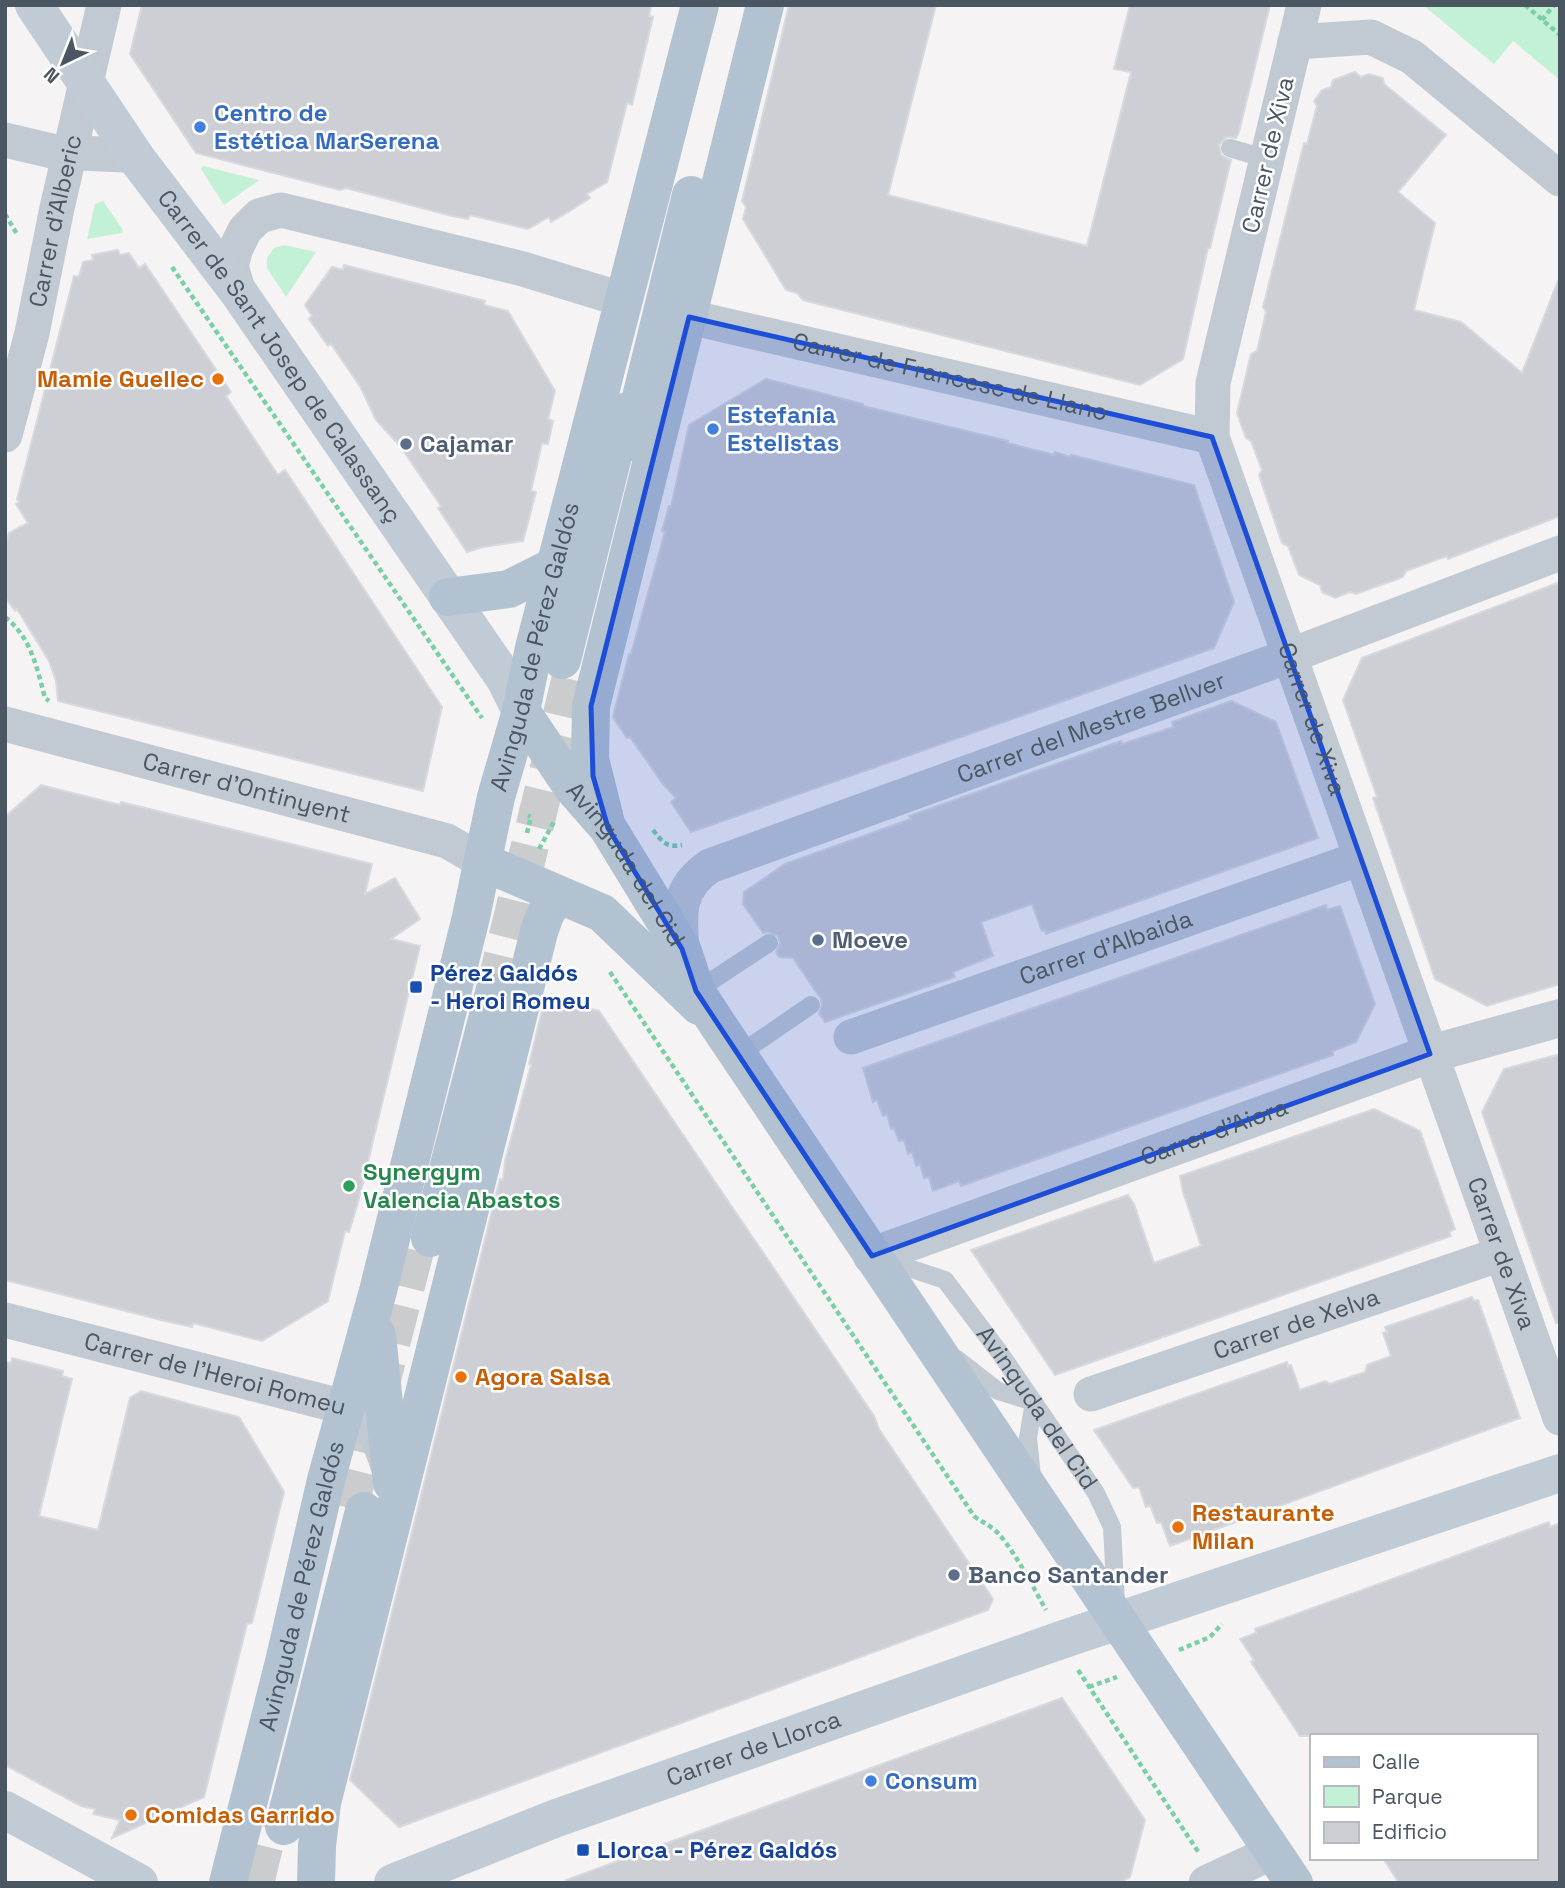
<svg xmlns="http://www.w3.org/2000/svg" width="1565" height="1888" viewBox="0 0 1565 1888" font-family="'Space Grotesk',sans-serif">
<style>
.green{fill:#c3f1d5}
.building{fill:#cdcfd5;stroke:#d7d9de;stroke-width:2}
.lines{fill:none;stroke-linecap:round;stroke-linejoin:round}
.primary-tunnel{stroke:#caccce;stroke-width:38;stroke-dasharray:38 19;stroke-linecap:butt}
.path{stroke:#7ad0a6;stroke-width:4.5;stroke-dasharray:5 3.5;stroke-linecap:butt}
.service{stroke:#c1cad2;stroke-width:18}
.minor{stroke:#c1cad2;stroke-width:35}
.tertiary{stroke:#c1cad2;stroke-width:38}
.secondary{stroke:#c1cbd6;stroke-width:38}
.primary{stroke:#b3c2d1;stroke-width:38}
.marked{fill:#1d4ed8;fill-opacity:0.2;stroke:#1d4ed8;stroke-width:5;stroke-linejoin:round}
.shop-dot{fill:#3f7fe0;stroke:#fff;stroke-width:2.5}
.food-dot{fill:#e8710a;stroke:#fff;stroke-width:2.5}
.service-dot{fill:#5c6f8a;stroke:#fff;stroke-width:2.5}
.transit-dot{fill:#1a4fb4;stroke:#fff;stroke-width:2.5}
.leisure-dot{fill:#2e9e5b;stroke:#fff;stroke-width:2.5}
.labels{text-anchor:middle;stroke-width:5;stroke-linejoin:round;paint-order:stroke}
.shop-label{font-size:24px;font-weight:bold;fill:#366cbe;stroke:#fff;text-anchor:start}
.street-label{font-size:24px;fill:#4a5661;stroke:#fff}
.food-label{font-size:24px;font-weight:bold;fill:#c56008;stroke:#fff;text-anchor:start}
.service-label{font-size:24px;font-weight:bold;fill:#4e5e75;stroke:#fff;text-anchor:start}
.transit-label{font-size:24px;font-weight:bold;fill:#164399;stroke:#fff;text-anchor:start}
.leisure-label{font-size:24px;font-weight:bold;fill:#27864d;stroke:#fff;text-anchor:start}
</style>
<rect width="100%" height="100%" fill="#f5f3f3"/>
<g class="green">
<path d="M1423,5H1560V80L1513,41L1494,64Z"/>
<path d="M203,166L259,180L224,205L201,169Z"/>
<path d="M103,201L123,230L122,233L87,239L95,204Z"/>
<path d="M284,245L316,252L286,297L267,268V258L274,248Z"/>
</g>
<g class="building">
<path d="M142,5H651L649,16L653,17L632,105L627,103L607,182L587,194L590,198L573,209L551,222L549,217L528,229L470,215L468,219L452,216L346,188L340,190L196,153L130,54Z"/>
<path d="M789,5H936L888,195L1087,246L1131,72L1114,69L1130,5H1270L1239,132L1236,138L1227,137L1219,145L1221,155L1231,160L1210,248H1208L1183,359L1140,385L803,300L797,293L786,290L743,219L746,207L742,201Z"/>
<path d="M1355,72L1361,77L1369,74L1383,78L1384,84L1446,135L1398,192L1435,223L1414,310L1461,322L1522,373L1558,281L1560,282V516L1448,559L1447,556L1406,571L1403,577L1356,594L1350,592L1335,598L1322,592L1320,585L1299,575L1288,546L1282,543L1259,475L1262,470L1251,441L1246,438L1237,413L1251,354L1257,351L1266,312L1263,307L1304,143L1307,144L1317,106L1314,101L1322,90L1331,87L1333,80Z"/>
<path d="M118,250L120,255L129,253L139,268L145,264L231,392L226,396L268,460L278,475L285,470L442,707L423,791L58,701L56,681L49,661L17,609L15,611L5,597V548L9,533L28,523L16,504L19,502L17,499L74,276L79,277L83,262L93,260L92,255Z"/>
<path d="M344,265L485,301L484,305L508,311L555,391L548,419L553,421L548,444L542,443L531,491L536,492L523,541L483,547L467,552L438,508L441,506L400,446L376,420L361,388L331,344L328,346L309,319L312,316L305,305L332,267L343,270Z"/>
<path d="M766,379L863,404V406L1008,441L1007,443L1031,449L1054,455L1055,452L1070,457L1071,455L1194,485L1234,602L1214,648L691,832L671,802L676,798L663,784L630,737L627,738L613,717L629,654H631L665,532L662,531L669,506L671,507L689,425Z"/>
<path d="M1560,582V984L1487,1006L1435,979L1373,798L1377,797L1343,700L1362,658Z"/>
<path d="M1231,701L1276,722L1318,838L1046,934L1045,930L1042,931L1032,904L981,922L993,956L953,972L955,977L825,1022L819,1013L822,1005L821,999L793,958L779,957L776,952L780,943L778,936L769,932L763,933L743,904L744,892L785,864L911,819L909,816L1121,741L1122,744L1174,727L1172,722Z"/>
<path d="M41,785L120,805L121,802L372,864L365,894L395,878L420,919L391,939L420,946L359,1199L349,1232L345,1231L328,1301L262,1341L193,1323L192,1327L161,1320L5,1280V817Z"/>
<path d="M1326,905L1327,910L1340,906L1375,1004L1356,1042L1333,1051V1055L961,1186L959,1181L933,1191L929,1177L924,1178L920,1164L916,1166L912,1152L908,1154L904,1140L899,1141L894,1128L891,1129L887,1114L883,1116L877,1100L873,1102L863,1068Z"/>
<path d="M545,998L599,1011L874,1416L879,1429L993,1599L988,1610L399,1827L350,1780L500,1179L503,1180L505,1161L531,1065L529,1064Z"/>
<path d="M1560,1054V1322L1556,1323L1482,1112L1504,1069Z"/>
<path d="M1374,1109L1420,1131L1455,1229L1449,1232L1451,1236L1055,1375L971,1250L1128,1195L1134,1204L1154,1263L1201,1246L1183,1192L1180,1176Z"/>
<path d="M1472,1297L1474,1301L1478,1300L1520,1418L1170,1546L1161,1522L1157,1523L1150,1505L1146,1507L1139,1487L1133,1488L1094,1430L1287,1362L1288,1366L1291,1365L1300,1390L1325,1381L1330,1384L1365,1372L1367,1365L1391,1356L1383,1333L1387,1332L1385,1327Z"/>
<path d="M12,1358L63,1371L62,1376L72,1379L39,1516L98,1530L130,1398L141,1391L239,1417L284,1492L252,1623L247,1624L204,1797L112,1838L120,1820L93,1814L95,1809L81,1806L5,1765V1362L11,1363Z"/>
<path d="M1549,1522L1550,1527L1560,1523V1883H1399L1383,1858H1535V1736H1300L1251,1662L1254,1660L1240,1639L1256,1633L1255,1629Z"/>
<path d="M1062,1698L1145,1820L1130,1877L1119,1883H567L566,1880Z"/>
</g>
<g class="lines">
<g class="primary-tunnel">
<path d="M494,993L574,665"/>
<path d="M349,1508L419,1235"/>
<path d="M255,1883L270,1822"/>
</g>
<g class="path">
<path d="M1525,5L1560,35"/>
<path d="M1542,20L1554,5"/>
<path d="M5,214L17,234"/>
<path d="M172,267L482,718"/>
<path d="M5,617C31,637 37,668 45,698L49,701"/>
<path d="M653,830C662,842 667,848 682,845"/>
<path d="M527,833L531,817L528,815"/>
<path d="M539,849L555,820"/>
<path d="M610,972L974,1516C980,1521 986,1523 992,1528C1008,1538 1036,1592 1046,1610"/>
<path d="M1179,1650L1210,1637L1222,1624"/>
<path d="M1078,1670L1199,1853"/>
<path d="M1089,1687L1117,1677"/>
</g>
<g class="service">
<path d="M1230,148L1267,159"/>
<path d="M696,991L769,943"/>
<path d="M738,1055L811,1005"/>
<path id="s1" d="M882,1259L945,1280L1000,1353L1096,1493L1112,1527L1116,1603"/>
<path d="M957,1359L998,1391L1034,1402L1028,1438L1032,1476"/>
</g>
<g class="minor">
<path id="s2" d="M1304,5L1213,383L1212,437L1560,1418"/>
<path d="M1295,42L1371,37L1412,57L1560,179"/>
<path d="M5,140L56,152L125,155L137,159"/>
<path d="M239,293L231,266L236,248L245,230L259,216L281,210L523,269L624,300"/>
<path id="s3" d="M689,317L1212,437"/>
<path id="s4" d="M5,435L32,333L57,208L104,5"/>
<path id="s5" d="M5,724L447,841L483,862"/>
<path id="s6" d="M682,949C679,913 677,888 710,866L1289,656L1560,553"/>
<path id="s7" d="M851,1037L1361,858"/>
<path id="s8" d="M5,1320L348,1408C370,1420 381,1442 388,1466"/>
<path id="s9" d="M1091,1394L1501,1254"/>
<path d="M1206,1883L1273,1852"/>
</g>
<path class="tertiary" id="s10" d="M872,1256L1430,1054L1560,1018"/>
<g class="secondary">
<path id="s11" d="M34,5L137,159L239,293L505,679L521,711"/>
<path d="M5,1810L139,1883"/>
<path id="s12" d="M393,1883L554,1819L1061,1640L1560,1473"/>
</g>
<g class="primary">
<path d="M630,442L691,195"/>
<path d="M448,597L509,589L555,566"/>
<path d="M562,660L624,412"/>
<path id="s13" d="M521,711L573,788L608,828L682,949L696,991L718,1025L1294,1883"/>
<path d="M605,819L590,759L591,706L765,5"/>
<path d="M483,862L602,913L699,1006"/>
<path d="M430,1238L494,993"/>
<path d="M377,1335L392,1483"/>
<path d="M284,1826L364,1511"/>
<path id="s14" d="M228,1883L284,1662L326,1480L378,1291L471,917L496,797L521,711L534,648L700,5"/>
<path d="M316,1883L317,1846L322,1803L539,932C544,917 547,904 562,897"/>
</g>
</g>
<path class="marked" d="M689,317L1212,437L1430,1054L872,1256L696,991L682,949L608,828L593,776L591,706Z"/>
<g class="shop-dot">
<circle cx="200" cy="127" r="7"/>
<circle cx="713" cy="429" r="7"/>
<circle cx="871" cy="1781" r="7"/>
</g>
<g class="food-dot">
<circle cx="218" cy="379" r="7"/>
<circle cx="461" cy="1377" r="7"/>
<circle cx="1178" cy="1527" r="7"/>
<circle cx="131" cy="1815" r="7"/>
</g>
<g class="service-dot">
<circle cx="406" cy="444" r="7"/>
<circle cx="818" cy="940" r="7"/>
<circle cx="954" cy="1575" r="7"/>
</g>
<g class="transit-dot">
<rect x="409" y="980" width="14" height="14" rx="3.5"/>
<rect x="576" y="1843" width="14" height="14" rx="3.5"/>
</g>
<circle class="leisure-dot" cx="349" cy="1186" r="7"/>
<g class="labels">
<g class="shop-label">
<text x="214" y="121">Centro de<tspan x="214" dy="28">Estética MarSerena</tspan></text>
<text x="727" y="423">Estefania<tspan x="727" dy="28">Estelistas</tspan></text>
<text x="885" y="1789">Consum</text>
</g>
<g class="street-label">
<text transform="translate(1268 155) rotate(-77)" y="8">Carrer de Xiva</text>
<text dy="8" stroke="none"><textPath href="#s4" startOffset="220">Carrer d'Alberic</textPath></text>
<text dy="8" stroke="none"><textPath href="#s11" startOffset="429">Carrer de Sant Josep de Calassanç</textPath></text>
<text dy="8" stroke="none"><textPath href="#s3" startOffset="268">Carrer de Francesc de Llano</textPath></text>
<text dy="8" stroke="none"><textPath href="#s14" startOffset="1274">Avinguda de Pérez Galdós</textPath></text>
<text dy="8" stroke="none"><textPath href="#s2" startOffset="742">Carrer de Xiva</textPath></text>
<text dy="8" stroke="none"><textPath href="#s6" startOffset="499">Carrer del Mestre Bellver</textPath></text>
<text dy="8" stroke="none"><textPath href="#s5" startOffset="250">Carrer d'Ontinyent</textPath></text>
<text dy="8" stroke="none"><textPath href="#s13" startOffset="186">Avinguda del Cid</textPath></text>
<text dy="8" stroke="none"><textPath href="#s7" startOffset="270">Carrer d'Albaida</textPath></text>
<text dy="8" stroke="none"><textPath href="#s10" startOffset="364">Carrer d'Aiora</textPath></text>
<text dy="8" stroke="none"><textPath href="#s2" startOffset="1309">Carrer de Xiva</textPath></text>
<text dy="8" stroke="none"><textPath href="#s9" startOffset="217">Carrer de Xelva</textPath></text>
<text dy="8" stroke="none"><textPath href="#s8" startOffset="217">Carrer de l'Heroi Romeu</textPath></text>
<text dy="8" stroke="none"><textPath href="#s1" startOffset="224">Avinguda del Cid</textPath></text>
<text dy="8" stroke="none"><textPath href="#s14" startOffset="306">Avinguda de Pérez Galdós</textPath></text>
<text dy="8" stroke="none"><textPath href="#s12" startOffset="385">Carrer de Llorca</textPath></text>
</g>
<g class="food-label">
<text x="204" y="387" text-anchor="end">Mamie Guellec</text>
<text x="475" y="1385">Agora Salsa</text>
<text x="1192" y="1521">Restaurante<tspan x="1192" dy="28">Milan</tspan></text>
<text x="145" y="1823">Comidas Garrido</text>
</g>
<g class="service-label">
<text x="420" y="452">Cajamar</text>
<text x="832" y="948">Moeve</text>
<text x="968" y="1583">Banco Santander</text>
</g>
<g class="transit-label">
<text x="430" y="981">Pérez Galdós<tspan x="430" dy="28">- Heroi Romeu</tspan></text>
<text x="597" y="1858">Llorca - Pérez Galdós</text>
</g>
<g class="leisure-label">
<text x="363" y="1180">Synergym<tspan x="363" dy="28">Valencia Abastos</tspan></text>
</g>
</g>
<rect width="1565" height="1888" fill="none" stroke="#4a5661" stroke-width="14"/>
<rect x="1310" y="1734" width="228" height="126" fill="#ffffff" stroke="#b7bbc0" stroke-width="2"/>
<rect x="1324" y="1757" width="35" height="10" fill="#b3c2d1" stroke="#b7bbc0" stroke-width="2"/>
<text x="1372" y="1769" font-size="21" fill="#4a5661">Calle</text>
<rect x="1324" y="1786" width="35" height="21" fill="#c3f1d5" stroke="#b7bbc0" stroke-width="2"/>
<text x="1372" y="1804" font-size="21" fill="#4a5661">Parque</text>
<rect x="1324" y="1822" width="35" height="21" fill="#cdcfd5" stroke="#b7bbc0" stroke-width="2"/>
<text x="1372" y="1839" font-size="21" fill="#4a5661">Edificio</text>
<g transform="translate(63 63) rotate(223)" stroke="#ffffff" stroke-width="5" paint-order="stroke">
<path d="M0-5L12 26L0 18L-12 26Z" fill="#4a5661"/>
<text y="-10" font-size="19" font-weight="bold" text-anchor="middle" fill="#4a5661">N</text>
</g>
</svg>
